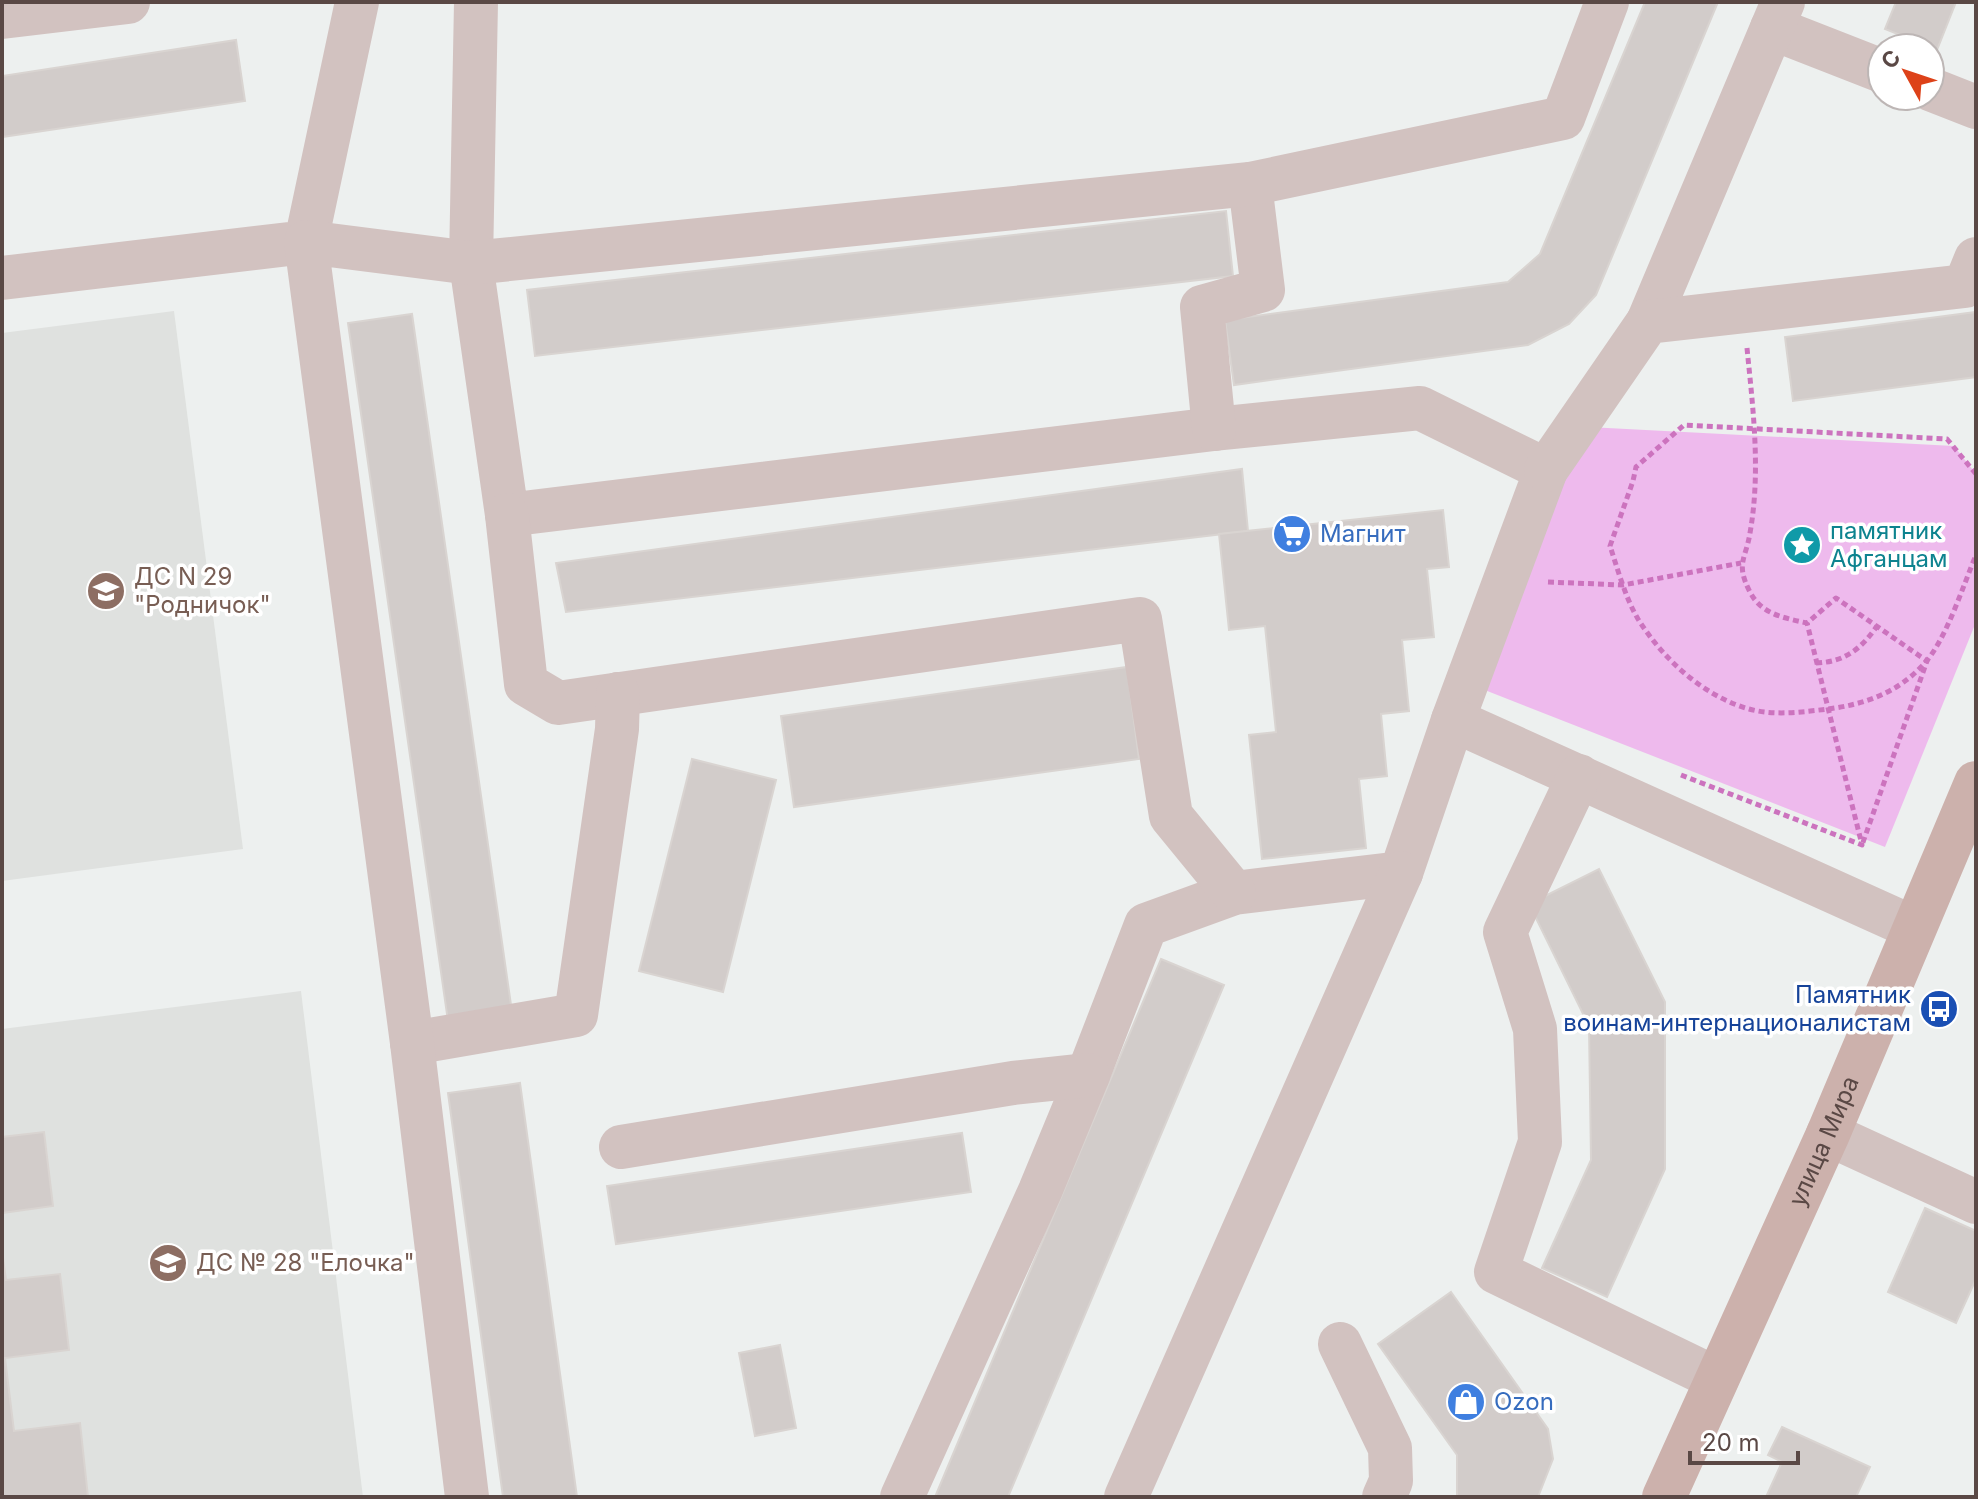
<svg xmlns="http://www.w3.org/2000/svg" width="1978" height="1499" viewBox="0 0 1978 1499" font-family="Inter,sans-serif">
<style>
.education{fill:#dfe1df}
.green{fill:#eebaed}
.building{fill:#d2ccca;stroke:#d9d4d1;stroke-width:2}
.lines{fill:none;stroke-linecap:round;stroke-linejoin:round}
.path{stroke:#cc73be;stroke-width:5;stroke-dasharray:6 4;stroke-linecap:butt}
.minor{stroke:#d2c2c0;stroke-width:44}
.major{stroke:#ccb1ac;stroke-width:44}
.labels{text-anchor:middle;stroke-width:7;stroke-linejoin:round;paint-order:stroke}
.culture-label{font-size:24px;fill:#0d838f;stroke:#fff;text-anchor:start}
.shop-label{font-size:24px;fill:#366cbe;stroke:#fff;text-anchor:start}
.education-label{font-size:24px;fill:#785e54;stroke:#fff;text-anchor:start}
.transit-label{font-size:24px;fill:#164399;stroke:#fff;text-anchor:end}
.street-label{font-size:24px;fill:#5a4845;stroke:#fff}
</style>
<rect width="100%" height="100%" fill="#edf0ef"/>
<g class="education">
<path d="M174,311L243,849L2,881V333Z"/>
<path d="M301,991L363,1497H2V1029Z"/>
</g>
<path class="green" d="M1588,427L1954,446L1976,474V622L1885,847L1472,685Z"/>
<g class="building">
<path d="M1645,2H1718L1596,295L1569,324L1528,345L1234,385L1225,320L1508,282L1540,254Z"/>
<path d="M1896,2H1956L1937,50L1885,29Z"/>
<path d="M236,40L245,101L2,137V76Z"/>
<path d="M1226,211L1233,276L535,356L527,290Z"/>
<path d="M1976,312V377L1793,401L1785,337Z"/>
<path d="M412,314L512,1012L448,1021L348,323Z"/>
<path d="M1242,469L1248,531L566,612L556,563Z"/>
<path d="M1443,510L1449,567L1427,569L1434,637L1402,640L1409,711L1381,714L1387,776L1359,779L1366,848L1262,859L1249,735L1276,732L1265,626L1229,630L1219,534Z"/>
<path d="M1127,667L1139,759L794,807L781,716Z"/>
<path d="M692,759L776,780L723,992L639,971Z"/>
<path d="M1599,869L1665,1002V1169L1607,1297L1542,1268L1591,1160L1589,1026L1529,904Z"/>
<path d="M1161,959L1224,985L1008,1497H935Z"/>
<path d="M520,1083L577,1497H503L448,1093Z"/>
<path d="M44,1132L53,1206L2,1213V1137Z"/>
<path d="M962,1133L971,1192L616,1244L607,1186Z"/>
<path d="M1925,1208L1976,1231V1279L1956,1323L1888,1292Z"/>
<path d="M2,1251L6,1280L60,1274L69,1350L5,1358L14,1431L80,1423L88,1497H2Z"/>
<path d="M1451,1292L1548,1429L1553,1459L1538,1497H1457V1455L1378,1344Z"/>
<path d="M780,1345L796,1428L755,1436L739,1353Z"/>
<path d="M1782,1427L1870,1467L1856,1497H1766L1782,1462L1768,1455Z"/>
</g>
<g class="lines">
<g class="path">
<path d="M1747,348C1753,409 1761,471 1750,533C1746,559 1735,563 1750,592C1761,614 1784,618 1807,623L1836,598L1927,661L1862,845"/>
<path d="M1976,474L1947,439L1684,425L1636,467L1633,481L1610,546C1618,570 1625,597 1638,619C1663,659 1703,696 1749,709C1774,716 1803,712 1828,709C1866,704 1897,693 1924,664C1946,640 1963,586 1976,555"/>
<path d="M1548,582L1623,585L1741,563"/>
<path d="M1816,663C1845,662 1861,649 1877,626"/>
<path d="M1681,775L1862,845L1807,623"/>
</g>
<g class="minor">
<path d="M476,2L471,263L507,515L1214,429L1420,408L1546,470L1453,720L1401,873L1234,893L1146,925L1088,1075L1040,1191L902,1497"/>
<path d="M2,17L128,2"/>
<path d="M1772,28L1882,71"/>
<path d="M1930,89L1976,107"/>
<path d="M2,278L306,242L357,2"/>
<path d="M1648,322L1783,2"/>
<path d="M1214,429L1202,307L1263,290L1250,184"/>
<path d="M1546,470L1648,322L1965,286L1976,259"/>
<path d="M507,515L526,684L558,703L1140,619L1171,816L1234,893"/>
<path d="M1453,720L1914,928"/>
<path d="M1579,776L1505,932L1535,1029L1540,1142L1496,1272L1717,1379"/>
<path d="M412,1043L576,1015L617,729L618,694"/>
<path d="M1828,1134L1976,1202"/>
<path d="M621,1147L1013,1083L1088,1075"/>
<path d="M1340,1344L1390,1448L1391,1481L1384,1497"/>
<path d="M467,1497L412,1043L306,242L471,263L1250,184L1563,118L1607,2"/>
<path d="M1126,1497L1401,873"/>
</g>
<path class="major" id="s1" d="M1664,1497L1828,1134L1976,783"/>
</g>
<defs>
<g id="supermarket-disc" transform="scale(2)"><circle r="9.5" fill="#3f7fe0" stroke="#fff"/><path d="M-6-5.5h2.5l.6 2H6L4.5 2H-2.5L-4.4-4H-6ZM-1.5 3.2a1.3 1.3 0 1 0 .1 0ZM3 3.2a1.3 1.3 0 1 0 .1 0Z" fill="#fff"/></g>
<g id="sight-disc" transform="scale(2)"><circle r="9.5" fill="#0f9aa8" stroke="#fff"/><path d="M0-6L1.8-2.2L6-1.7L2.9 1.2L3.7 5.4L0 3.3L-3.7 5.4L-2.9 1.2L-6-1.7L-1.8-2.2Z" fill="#fff"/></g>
<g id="school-disc" transform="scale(2)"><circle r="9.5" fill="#8d6e63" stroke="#fff"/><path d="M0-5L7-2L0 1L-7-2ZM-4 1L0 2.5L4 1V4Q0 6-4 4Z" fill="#fff"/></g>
<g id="bus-disc" transform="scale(2)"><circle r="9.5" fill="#1a4fb4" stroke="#fff"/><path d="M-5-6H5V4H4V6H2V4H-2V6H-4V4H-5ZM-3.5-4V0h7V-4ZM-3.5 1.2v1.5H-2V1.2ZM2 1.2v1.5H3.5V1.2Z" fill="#fff"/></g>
<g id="shop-disc" transform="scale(2)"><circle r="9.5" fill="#3f7fe0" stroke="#fff"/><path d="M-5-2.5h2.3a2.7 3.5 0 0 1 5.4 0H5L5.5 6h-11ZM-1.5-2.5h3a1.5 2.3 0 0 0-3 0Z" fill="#fff"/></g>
</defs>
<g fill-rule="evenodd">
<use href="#supermarket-disc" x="1292" y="534"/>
<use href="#sight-disc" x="1802" y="545"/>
<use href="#school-disc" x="106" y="591"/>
<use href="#bus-disc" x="1939" y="1009"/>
<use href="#school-disc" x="168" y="1263"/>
<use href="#shop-disc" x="1466" y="1402"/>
</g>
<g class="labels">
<g class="culture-label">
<text x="1830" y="539">памятник<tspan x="1830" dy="28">Афганцам</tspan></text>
</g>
<g class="shop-label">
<text x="1320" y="542">Магнит</text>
<text x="1494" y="1410">Ozon</text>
</g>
<g class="education-label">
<text x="134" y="585">ДС N 29<tspan x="134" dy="28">"Родничок"</tspan></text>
<text x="196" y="1271">ДС № 28 "Елочка"</text>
</g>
<g class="transit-label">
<text x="1911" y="1003">Памятник<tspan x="1911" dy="28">воинам‐интернационалистам</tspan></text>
</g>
<g class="street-label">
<text dy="8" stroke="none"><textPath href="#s1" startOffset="390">улица Мира</textPath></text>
</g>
</g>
<rect width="1978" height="1499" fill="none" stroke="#5a4845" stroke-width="8"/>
<g transform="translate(1906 72) rotate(310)"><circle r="38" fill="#ffffff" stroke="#bdb6b5" stroke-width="2"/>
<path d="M0-6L14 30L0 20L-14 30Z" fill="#dd4219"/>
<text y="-12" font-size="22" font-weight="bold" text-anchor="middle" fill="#5a4845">С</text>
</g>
<path d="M1690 1451v12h108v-12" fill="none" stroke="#5a4845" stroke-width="4"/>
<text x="1702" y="1451" font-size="24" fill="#5a4845" stroke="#ffffff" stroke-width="6" paint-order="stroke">20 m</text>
</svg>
